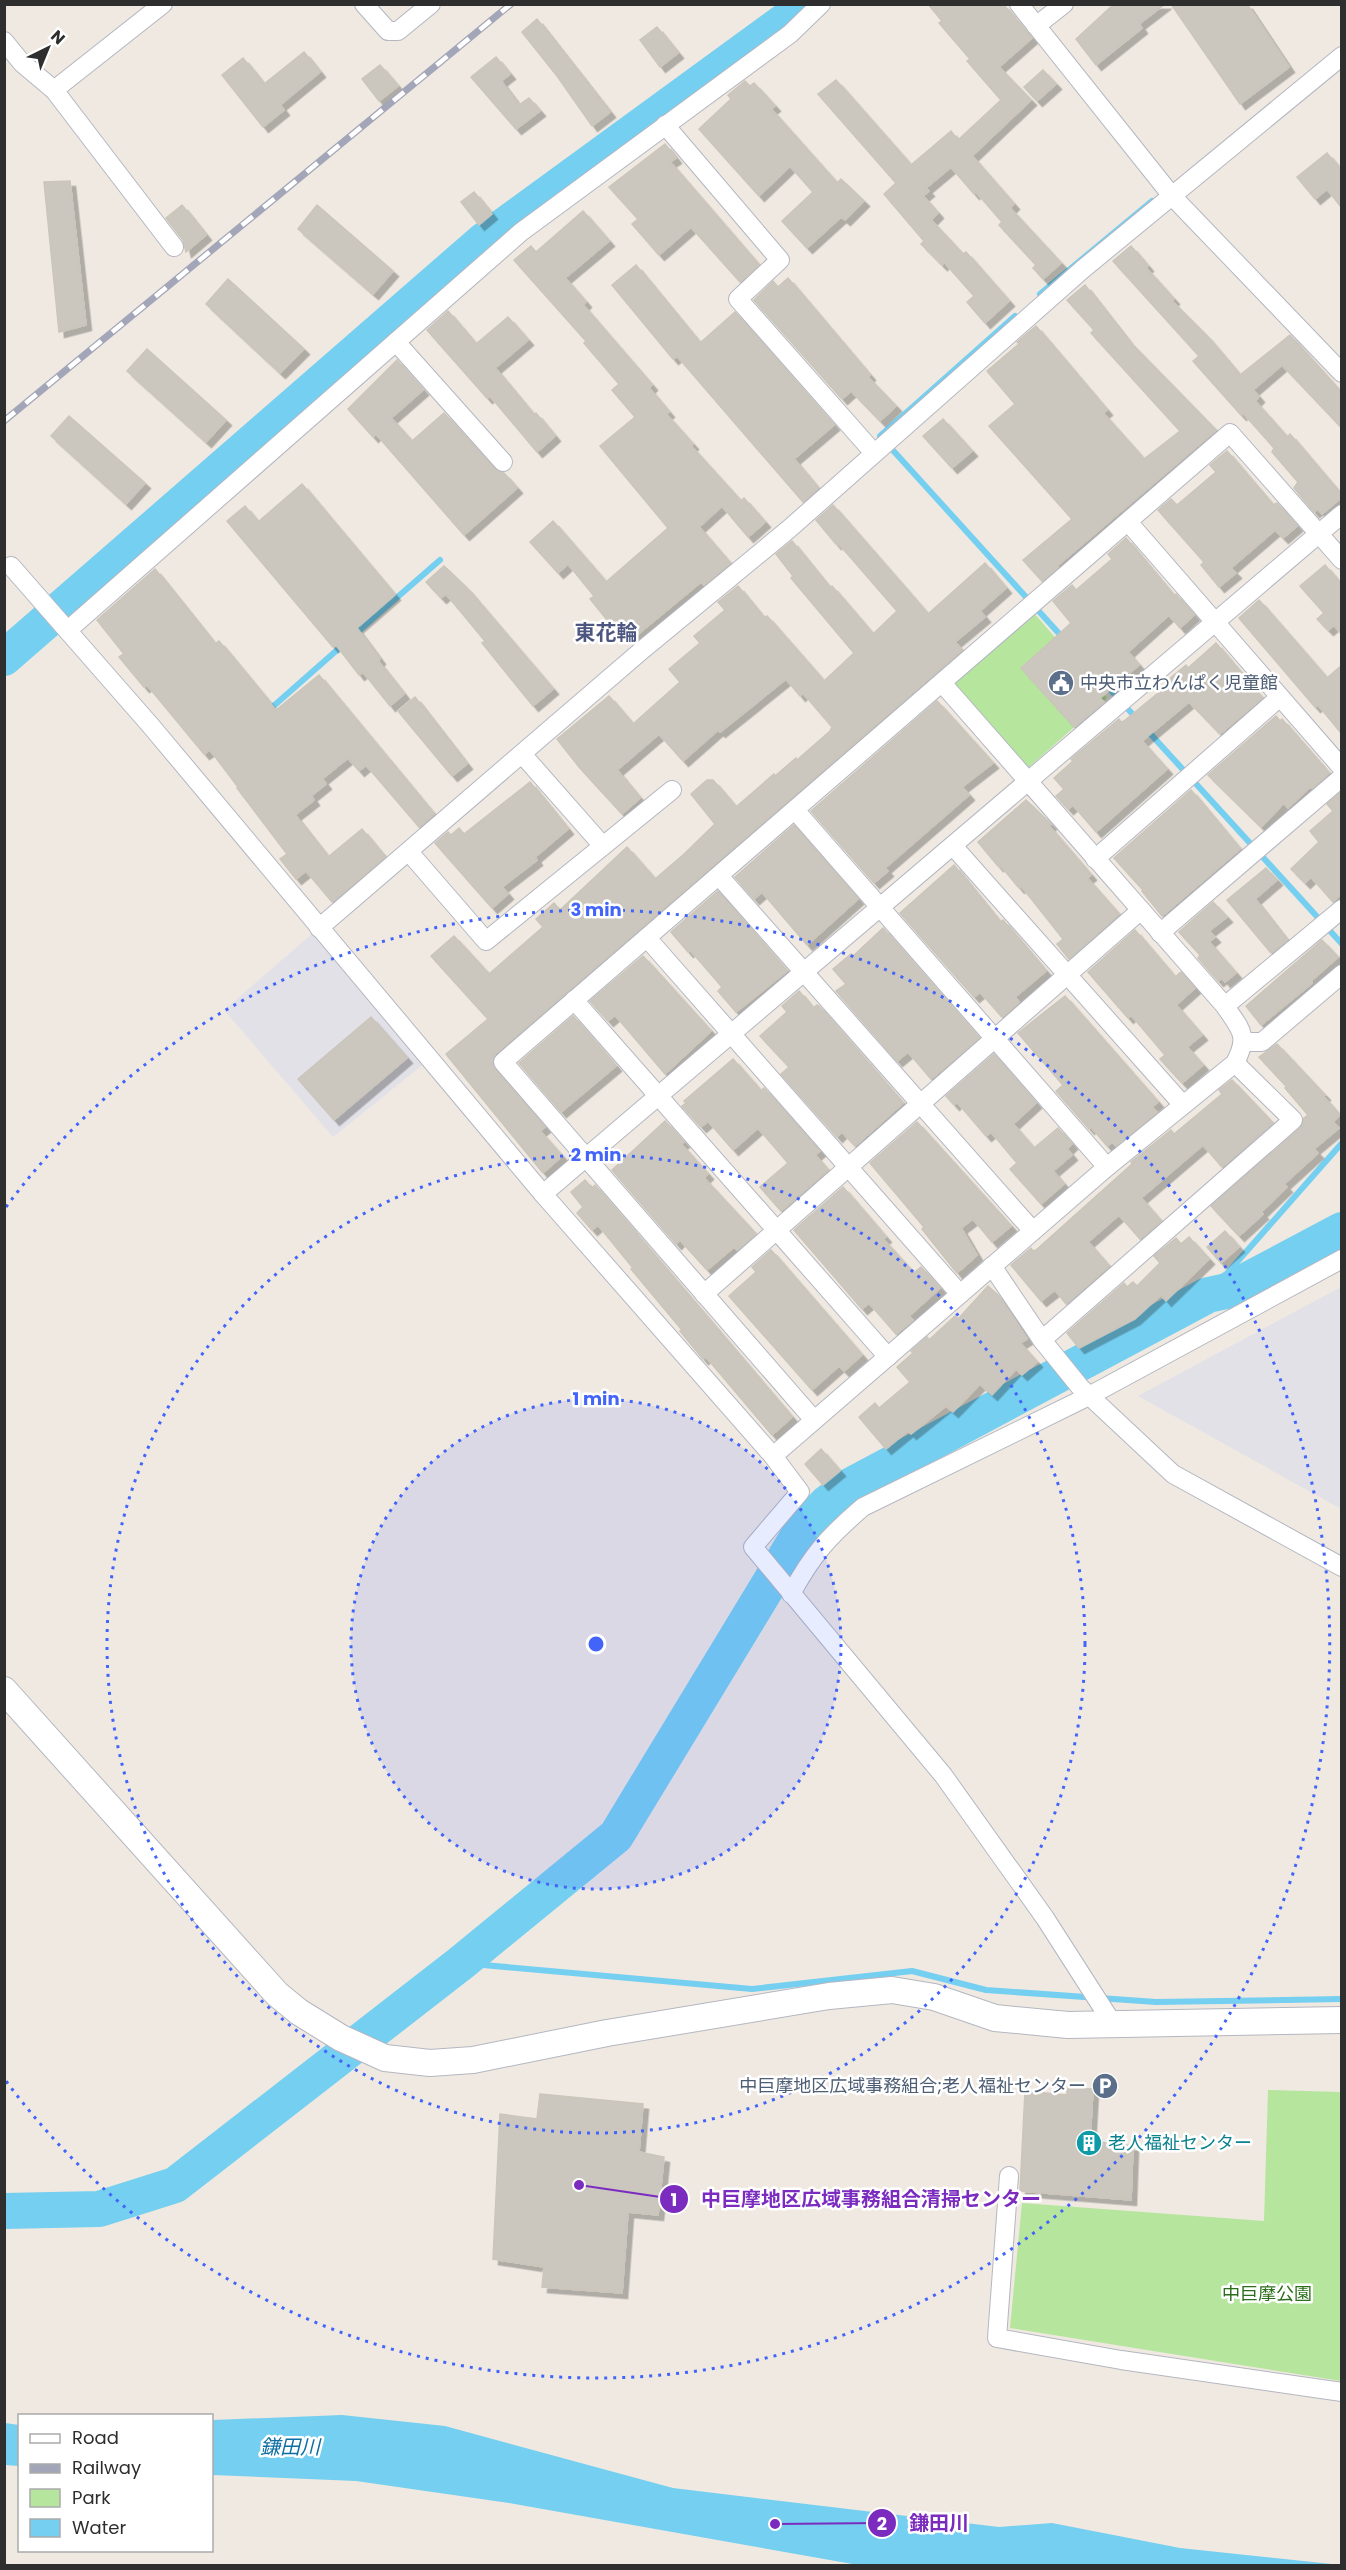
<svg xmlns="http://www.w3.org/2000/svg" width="1346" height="2570" viewBox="0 0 1346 2570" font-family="Poppins,'Noto Sans JP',sans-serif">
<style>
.industrial{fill:#e3e1e8}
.green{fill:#b6e59e}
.water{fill:#75cff0}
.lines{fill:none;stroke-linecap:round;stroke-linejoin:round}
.stream{stroke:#75cff0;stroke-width:6}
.river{stroke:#75cff0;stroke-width:36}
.building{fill:#cbc7bf;stroke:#cbc5ba;stroke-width:1.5;filter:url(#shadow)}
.street-casing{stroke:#b4b7c1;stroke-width:20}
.secondary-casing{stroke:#b4b7c1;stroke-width:28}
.street{stroke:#fff;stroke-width:18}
.secondary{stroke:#fff;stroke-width:26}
.rail-casing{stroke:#a3a6b8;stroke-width:7}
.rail{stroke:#fff;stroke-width:4.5;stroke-dasharray:14;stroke-linecap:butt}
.ring{fill:none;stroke:#4264fb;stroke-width:3;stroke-dasharray:3 6}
.labels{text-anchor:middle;stroke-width:5;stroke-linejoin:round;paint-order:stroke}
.service-label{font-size:18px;fill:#4e5e75;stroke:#fff;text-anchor:start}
.culture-label{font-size:18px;fill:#0d838f;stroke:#fff;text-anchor:start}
.park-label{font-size:18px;fill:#2c6e1b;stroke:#fff}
.water-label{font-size:20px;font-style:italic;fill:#0d6fa3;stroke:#fff}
.quarter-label{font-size:21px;font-weight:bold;fill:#4d5680;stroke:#fff}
.centre{fill:#4264fb;stroke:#fff;stroke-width:3}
.ring-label{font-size:18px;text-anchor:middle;font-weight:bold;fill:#4264fb;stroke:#fff;stroke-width:5;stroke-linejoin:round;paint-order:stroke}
.leader{fill:none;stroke:#7b2cbf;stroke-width:2}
.callout-dot{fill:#7b2cbf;stroke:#fff;stroke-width:2}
.mark-label{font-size:18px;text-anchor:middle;font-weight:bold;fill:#fff}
.callout-label{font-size:20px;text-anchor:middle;font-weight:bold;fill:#7b2cbf;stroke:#fff;stroke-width:5;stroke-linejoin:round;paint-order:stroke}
</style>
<defs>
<filter id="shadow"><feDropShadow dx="5.5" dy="5.5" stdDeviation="0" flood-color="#0004"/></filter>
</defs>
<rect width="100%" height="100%" fill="#efe9e1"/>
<g class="industrial">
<path d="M319,928L430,1059L333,1137L224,1010Z"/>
<path d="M1341,1287V1509L1138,1396Z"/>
</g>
<g class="green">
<path d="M1034,613L1107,698L1028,768L953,682Z"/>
<path d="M1268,2090L1341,2092V2381L1010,2328L1022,2203L1264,2221Z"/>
</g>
<g class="water">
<path d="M342,2415L445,2426L673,2488L999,2527L1052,2523L1180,2548L1341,2565H858L509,2503L356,2481L212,2475V2420Z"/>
<path d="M5,2423L19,2425V2466L5,2465Z"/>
</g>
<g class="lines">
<g class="stream">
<path d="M1040,294L1152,201"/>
<path d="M1015,316L880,436L1064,639"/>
<path d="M354,635L440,560"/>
<path d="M1106,685L1137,719"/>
<path d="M269,710L345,643"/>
<path d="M1146,729L1342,944"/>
<path d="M1208,1295L1342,1143"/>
<path d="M461,1963L752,1989L912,1971L986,1990L1156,2002L1342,1999"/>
</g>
<g class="river">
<path d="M4,658L483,241L786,20L803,4"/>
<path d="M4,2211L99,2209L175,2185L461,1963L616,1836L803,1528L827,1503L850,1486L1208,1295L1227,1291L1342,1230"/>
</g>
</g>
<g class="building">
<path d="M928,4H1003L1032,38L999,67L1031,100L972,156L1014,204L1010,208L1061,263L1043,279L1033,268L1036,265L999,225L1002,222L976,192L974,194L951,167L926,188L929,191L923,196L938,213L931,220L963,254L966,252L1009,301L985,323L967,302L974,296L944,262L942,265L921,244L924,241L884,194L896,183L818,94L836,80L911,165L951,131L958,140L1001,100L967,61L970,59L939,23L942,21Z"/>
<path d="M1114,4H1165L1139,24L1142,28L1096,65L1076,39Z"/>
<path d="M1171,4H1247L1289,67L1240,104Z"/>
<path d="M537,19L610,112L592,126L557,76L522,32Z"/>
<path d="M657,27L678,53L660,67L640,40Z"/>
<path d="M304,52L320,72L280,105L284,110L263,127L222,75L243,58L264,84Z"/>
<path d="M496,57L510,74L501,81L519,105L529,98L540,111L516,129L471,77Z"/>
<path d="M380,65L398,86L379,101L362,79Z"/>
<path d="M1043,70L1056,84L1037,101L1024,87Z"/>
<path d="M745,81L750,86L754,83L775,106L771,109L837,183L841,179L864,201L845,220L841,217L807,248L782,221L813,192L790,166L759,196L699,129L731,99L728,95Z"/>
<path d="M665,144L676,158L670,162L759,265L740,282L691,227L659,255L632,224L638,219L609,187Z"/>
<path d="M1327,153L1341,170V207L1327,189L1315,199L1297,177Z"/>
<path d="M70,181L86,325L59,332L44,182Z"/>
<path d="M474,192L492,214L479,225L461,202Z"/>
<path d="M182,205L206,235L186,252L183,240L166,218Z"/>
<path d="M317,205L393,271L373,294L298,229Z"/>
<path d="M583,211L609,241L565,278L586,302L583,305L652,385L649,388L669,412L666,414L693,444L691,446L741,501L744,498L765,522L748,537L722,506L699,527L730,563L704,585L701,582L632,639L621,627L616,631L590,599L594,596L568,564L558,573L530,542L553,521L606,582L668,528L600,446L635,417L612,390L619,384L584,343L586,341L514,260L531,246L536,252Z"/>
<path d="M1131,246L1148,266L1146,268L1174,299L1172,301L1207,336L1240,375L1290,335L1341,392V427L1282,365L1253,390L1259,397L1255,401L1287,437L1290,434L1341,494V498L1322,514L1318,509L1314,512L1294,488L1298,482L1272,452L1274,448L1243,413L1241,415L1193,361L1199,356L1113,261Z"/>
<path d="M636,265L700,343L735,312L834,425L794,459L818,488L803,502L677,356L673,359L612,285Z"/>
<path d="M788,278L870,375L868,377L896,406L880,421L851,391L842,399L754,300L773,281L778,287Z"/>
<path d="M228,279L304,349L280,373L206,304Z"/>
<path d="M1085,285L1128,340L1216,430L1057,566L1058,567L1042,581L1023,560L1072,519L989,426L1015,404L987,371L1019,344L1017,342L1036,326L1107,410L1103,413L1144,459L1180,431L1091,333L1094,330L1067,300Z"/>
<path d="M448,311L476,344L508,317L528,340L495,368L534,415L536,413L555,436L537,452L490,396L487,398L427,330Z"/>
<path d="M147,349L226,420L206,442L127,371Z"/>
<path d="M397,360L423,390L391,418L412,441L444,413L495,469L504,473L517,488L464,535L376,434L373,437L348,409Z"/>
<path d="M69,416L145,483L126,504L51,436Z"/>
<path d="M943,419L972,451L952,468L923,436Z"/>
<path d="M1227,451L1273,505L1277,503L1297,526L1283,538L1275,530L1231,568L1236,573L1219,587L1201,565L1204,562L1158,510L1171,499L1177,505L1216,472L1210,465Z"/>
<path d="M302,484L395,595L357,628L380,659L378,661L404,694L390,706L363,672L359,675L336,645L333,647L227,521L245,506L258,522Z"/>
<path d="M833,505L928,614L985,563L1006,588L980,611L985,617L955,642L962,650L495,1054L492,1064L495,1069L545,1127L540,1131L562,1156L543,1173L446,1054L488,1019L431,956L454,936L489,974L543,927L536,919L554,903L560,910L627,847L655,879L683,855L715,824L691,794L707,780H713L736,807L774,774L775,776L796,758L797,760L830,731L832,727L803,693L800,696L786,679L720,732L718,730L683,761L659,734L617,770L640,798L622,814L579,767L557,739L609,696L633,724L680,682L669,669L700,643L694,636L725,610L718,602L738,586L764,618L767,616L824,681L854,653L791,578L793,576L776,554L792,541L830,588L832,586L873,634L897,611L838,543L836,544L816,520Z"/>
<path d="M1126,538L1174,596L1176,594L1194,615L1180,628L1169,615L1128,652L1139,665L1100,698L1104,702L1074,727L1021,668L1071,623L1053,601L1072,585L1076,590L1112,559L1108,554Z"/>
<path d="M1325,565L1341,584V634L1334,625L1328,630L1317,619L1324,613L1300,586Z"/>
<path d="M444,566L466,587L553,689L533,706L482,643L485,641L446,594L441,598L426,582Z"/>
<path d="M155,569L215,644L219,641L276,710L319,675L434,814L419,827L366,765L359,771L348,758L322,779L326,784L311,796L314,800L295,815L328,857L362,829L385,857L332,902L306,871L296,879L280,859L287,854L237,788L238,787L210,750L204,754L147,685L144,687L119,657L124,654L97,620Z"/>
<path d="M1259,600L1327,678L1341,666V733L1318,705L1315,707L1239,618Z"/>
<path d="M1216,643L1262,698L1220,734L1189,702L1142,741L1167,769L1096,832L1073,805L1068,809L1056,796L1064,789L1054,778L1073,761L1071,759L1119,719L1121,722L1124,721L1169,684L1167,681L1186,665L1188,668Z"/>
<path d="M415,697L467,764L452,776L398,711Z"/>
<path d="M937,701L993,763L962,787L969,795L885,868L888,871L874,883L811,811Z"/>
<path d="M1276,716L1280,721L1282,719L1329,773L1312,788L1310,787L1288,808L1284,803L1261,827L1208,775Z"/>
<path d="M530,782L568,829L535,857L537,860L502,887L508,894L492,908L435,843L448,832L451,835L459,828L464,834Z"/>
<path d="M1191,790L1240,849L1162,916L1142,891L1143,890L1114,858Z"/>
<path d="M1341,792V894L1333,902L1311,877L1305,883L1291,869L1319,842L1310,831L1333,811L1327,804Z"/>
<path d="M1026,800L1051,824L1049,826L1091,875L1087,878L1119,914L1069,959L1057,944L1063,939L1052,925L1021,886L1019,888L1000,865L998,866L978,842Z"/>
<path d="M794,825L858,899L807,945L762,892L754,899L735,877Z"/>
<path d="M954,865L1000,922L1003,920L1046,971L1015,997L1019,1002L1002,1017L980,992L974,997L900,913Z"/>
<path d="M1266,868L1277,880L1255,899L1287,940L1271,953L1227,900Z"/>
<path d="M718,891L787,971L736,1012L718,991L722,987L690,950L688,952L671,932Z"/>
<path d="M1213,902L1227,917L1209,931L1215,937L1209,942L1236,973L1225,982L1222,978L1218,981L1198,958L1200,955L1179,932Z"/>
<path d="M883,928L979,1038L931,1079L908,1052L897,1061L836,991L846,984L833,969L851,954L853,956Z"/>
<path d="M1135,930L1175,977L1181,972L1195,988L1176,1005L1202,1035L1187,1047L1203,1065L1182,1083L1160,1059L1165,1055L1131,1015L1128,1018L1088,972Z"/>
<path d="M1322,940L1338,957L1311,981L1312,983L1261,1025L1246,1006Z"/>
<path d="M643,956L711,1031L665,1074L615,1015L608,1021L590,1001Z"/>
<path d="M799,991L813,1008L817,1005L819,1006L903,1103L855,1146L842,1132L837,1137L781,1074L789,1067L760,1036L787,1012L782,1006Z"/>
<path d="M1065,996L1158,1102L1152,1107L1157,1112L1116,1146L1112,1142L1107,1146L1091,1127L1089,1129L1056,1091L1063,1085L1018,1033Z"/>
<path d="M573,1016L616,1066L561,1112L519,1063Z"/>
<path d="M371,1017L407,1058L334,1120L298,1079Z"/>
<path d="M1277,1044L1325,1095L1323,1096L1340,1115L1333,1122L1339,1128L1314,1149L1318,1153L1284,1184L1287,1187L1261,1212L1263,1214L1239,1236L1211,1206L1300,1128L1304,1118L1308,1115L1285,1088L1287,1087L1259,1057Z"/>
<path d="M994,1054L1036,1103L1013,1124L1034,1148L1058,1128L1072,1144L1067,1149L1072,1155L1053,1171L1064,1184L1041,1204L1010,1169L1017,1163L991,1132L986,1136L957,1102L954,1105L946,1096Z"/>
<path d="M733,1059L761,1091L764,1088L820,1151L815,1155L828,1170L781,1211L760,1187L788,1163L758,1128L733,1150L708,1121L701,1127L682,1106L686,1103L684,1101Z"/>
<path d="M1232,1080L1273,1123L1222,1167L1203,1145L1141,1198L1161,1221L1140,1239L1119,1215L1088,1242L1109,1266L1066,1304L1055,1290L1041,1301L1011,1265L1031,1248L1033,1251L1036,1250L1132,1164L1131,1162L1171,1130L1174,1134L1222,1094L1219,1090Z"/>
<path d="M665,1121L684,1142L681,1144L708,1174L704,1178L756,1234L737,1250L734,1247L707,1270L680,1240L676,1244L612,1170Z"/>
<path d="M917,1122L1011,1226L992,1242L973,1219L961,1228L977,1255L957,1273L922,1229L924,1227L870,1163Z"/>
<path d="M585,1180L592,1188L595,1185L792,1417L772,1435L706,1357L703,1359L680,1331L682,1330L631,1269L633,1268L598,1225L592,1230L577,1213L583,1207L571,1192Z"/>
<path d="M843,1187L886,1237L883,1239L914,1273L921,1267L940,1288L909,1316L913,1320L896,1334L869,1303L862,1309L794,1230Z"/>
<path d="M1225,1231L1239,1247L1221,1263L1207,1247Z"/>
<path d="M1189,1237L1209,1259L1166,1301L1161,1295L1135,1319L1079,1348L1067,1333L1124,1283L1127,1287L1133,1282L1137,1286L1160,1263L1154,1256L1176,1238L1181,1244Z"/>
<path d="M771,1250L862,1355L844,1371L839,1366L812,1390L729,1296L756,1272L752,1267Z"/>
<path d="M988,1286L999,1296L1027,1339L1020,1343L1037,1362L1022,1375L1016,1369L992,1395L980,1384L953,1412L946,1406L911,1434L908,1431L886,1449L859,1417L875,1403L879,1408L910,1382L897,1367L913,1353L911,1351L927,1337L929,1340L955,1316L958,1319Z"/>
<path d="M821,1449L840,1471L823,1485L805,1464Z"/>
<path d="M1067,2088L1093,2089L1090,2141L1133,2146L1131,2200L1020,2191L1025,2091L1067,2095Z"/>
<path d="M540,2094L643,2104L639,2152L664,2157L658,2215L628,2212L622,2293L542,2287L544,2267L493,2259L500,2114L537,2119Z"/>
</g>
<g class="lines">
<g class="street-casing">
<g id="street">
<path d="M364,4L388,31H398L431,4"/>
<path d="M1019,4L1172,196L1342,373"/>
<path d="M1036,26L1064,4"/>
<path d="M4,41L22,63L54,90L174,247"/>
<path d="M54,90L163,4"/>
<path d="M665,125L780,260L738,299L874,453"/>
<path d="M396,342L503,462"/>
<path d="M1129,523L1342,768"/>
<path d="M11,566L151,726L543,1194L773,1456L800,1492L753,1547L943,1775L1045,1918L1113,2024"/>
<path d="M68,630L521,232L790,34L821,4"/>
<path d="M522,754L603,846"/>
<path d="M795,810L1107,1167"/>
<path d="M953,846L1183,1105"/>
<path d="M409,852L486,941L672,790"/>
<path d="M1095,859L1280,697"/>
<path d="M719,876L1033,1231"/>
<path d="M319,928L641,651L789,529L1083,269L1342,56"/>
<path d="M1160,933L1342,777"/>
<path d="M647,938L960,1294"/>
<path d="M574,1000L888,1357"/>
<path d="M1225,1006L1342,909"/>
<path d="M1243,1042H1262L1342,974"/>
<path d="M543,1194L1342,514"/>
<path d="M992,1266L1042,1340L1080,1387L1173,1474L1342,1567"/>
<path d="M704,1294L1141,910"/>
<path d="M1042,1340L1293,1120L1235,1063"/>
<path d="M814,1420L503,1062L1230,433L1342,560"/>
<path d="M773,1456L1107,1167L1235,1063C1250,1035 1240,1029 1225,1006L942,683"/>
<path d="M791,1594C812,1555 829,1536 863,1507L1089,1396L1342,1259"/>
<path d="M1009,2176L997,2338L1121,2360L1342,2392"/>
</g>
</g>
<g class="secondary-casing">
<path id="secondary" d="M4,1690L277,1994L299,2012L341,2038L385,2058L430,2063L473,2060L607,2033L829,1996L892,1990L934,1997L995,2018L1068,2025L1342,2020"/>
</g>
<use href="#street" class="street"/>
<use href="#secondary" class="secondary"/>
<g class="rail-casing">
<path id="rail" d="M4,421L511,4"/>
</g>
<use href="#rail" class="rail"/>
</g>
<circle cx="596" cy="1644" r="245" fill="#4264fb" fill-opacity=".12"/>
<g class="ring">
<circle cx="596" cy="1644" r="245"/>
<circle cx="596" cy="1644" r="489"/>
<path d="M6 1207A734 734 0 1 1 6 2081"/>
</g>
<defs>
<g id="civic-disc" transform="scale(1.35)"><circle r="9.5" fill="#5c6f8a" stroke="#fff"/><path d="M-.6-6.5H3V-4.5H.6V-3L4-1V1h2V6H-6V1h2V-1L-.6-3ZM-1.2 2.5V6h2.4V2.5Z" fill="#fff"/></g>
<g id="parking-disc" transform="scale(1.35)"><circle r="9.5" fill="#5c6f8a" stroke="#fff"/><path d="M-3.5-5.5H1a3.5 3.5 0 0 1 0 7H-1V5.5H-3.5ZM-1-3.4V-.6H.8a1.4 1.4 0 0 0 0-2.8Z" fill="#fff"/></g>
<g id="building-disc" transform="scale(1.35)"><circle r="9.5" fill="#0f9aa8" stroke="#fff"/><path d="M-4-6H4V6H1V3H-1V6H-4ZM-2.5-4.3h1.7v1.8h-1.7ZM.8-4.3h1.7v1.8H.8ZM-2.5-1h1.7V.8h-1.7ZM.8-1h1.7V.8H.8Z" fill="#fff"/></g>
</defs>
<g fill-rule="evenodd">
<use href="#civic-disc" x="1061" y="683"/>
<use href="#parking-disc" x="1105" y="2086"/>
<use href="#building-disc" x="1089" y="2143"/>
</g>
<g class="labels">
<g class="service-label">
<text x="1080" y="689">中央市立わんぱく児童館</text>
<text x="1086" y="2092" text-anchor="end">中巨摩地区広域事務組合;老人福祉センター</text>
</g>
<g class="culture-label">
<text x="1108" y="2149">老人福祉センター</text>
</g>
<g class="park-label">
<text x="1267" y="2300">中巨摩公園</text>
</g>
<g class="water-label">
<text x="290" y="2454">鎌田川</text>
</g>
<g class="quarter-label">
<text x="606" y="640">東花輪</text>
</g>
</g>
<circle cx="596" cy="1644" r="9" class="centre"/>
<g class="ring-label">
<text x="596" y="916">3 min</text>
<text x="596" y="1161">2 min</text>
<text x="596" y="1405">1 min</text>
</g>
<path class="leader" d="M579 2185L674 2199M775 2524L882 2523"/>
<g class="callout-dot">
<circle cx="579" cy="2185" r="6"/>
<circle cx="775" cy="2524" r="6"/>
<circle cx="674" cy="2199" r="15"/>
<circle cx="882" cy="2523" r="15"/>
</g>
<g class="mark-label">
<text x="674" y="2206">1</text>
<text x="882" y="2530">2</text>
</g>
<g class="callout-label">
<text x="871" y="2206">中巨摩地区広域事務組合清掃センター</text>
<text x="939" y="2530">鎌田川</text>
</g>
<rect width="1346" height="2570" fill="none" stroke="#2e2e2e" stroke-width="12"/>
<rect x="18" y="2414" width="195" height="138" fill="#ffffff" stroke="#ababab" stroke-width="1.5"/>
<rect x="30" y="2434" width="30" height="9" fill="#ffffff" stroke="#ababab" stroke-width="1.5"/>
<text x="72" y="2444" font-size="18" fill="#2e2e2e">Road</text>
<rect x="30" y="2464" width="30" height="9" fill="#a3a6b8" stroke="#ababab" stroke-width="1.5"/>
<text x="72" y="2474" font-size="18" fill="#2e2e2e">Railway</text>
<rect x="30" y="2489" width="30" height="18" fill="#b6e59e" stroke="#ababab" stroke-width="1.5"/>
<text x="72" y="2504" font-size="18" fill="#2e2e2e">Park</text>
<rect x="30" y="2519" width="30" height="18" fill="#75cff0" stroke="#ababab" stroke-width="1.5"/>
<text x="72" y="2534" font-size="18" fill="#2e2e2e">Water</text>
<g transform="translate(48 48) rotate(43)" stroke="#ffffff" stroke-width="4.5" paint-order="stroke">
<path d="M0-4.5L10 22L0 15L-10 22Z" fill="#2e2e2e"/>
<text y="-9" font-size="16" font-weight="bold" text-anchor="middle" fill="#2e2e2e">N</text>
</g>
</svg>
